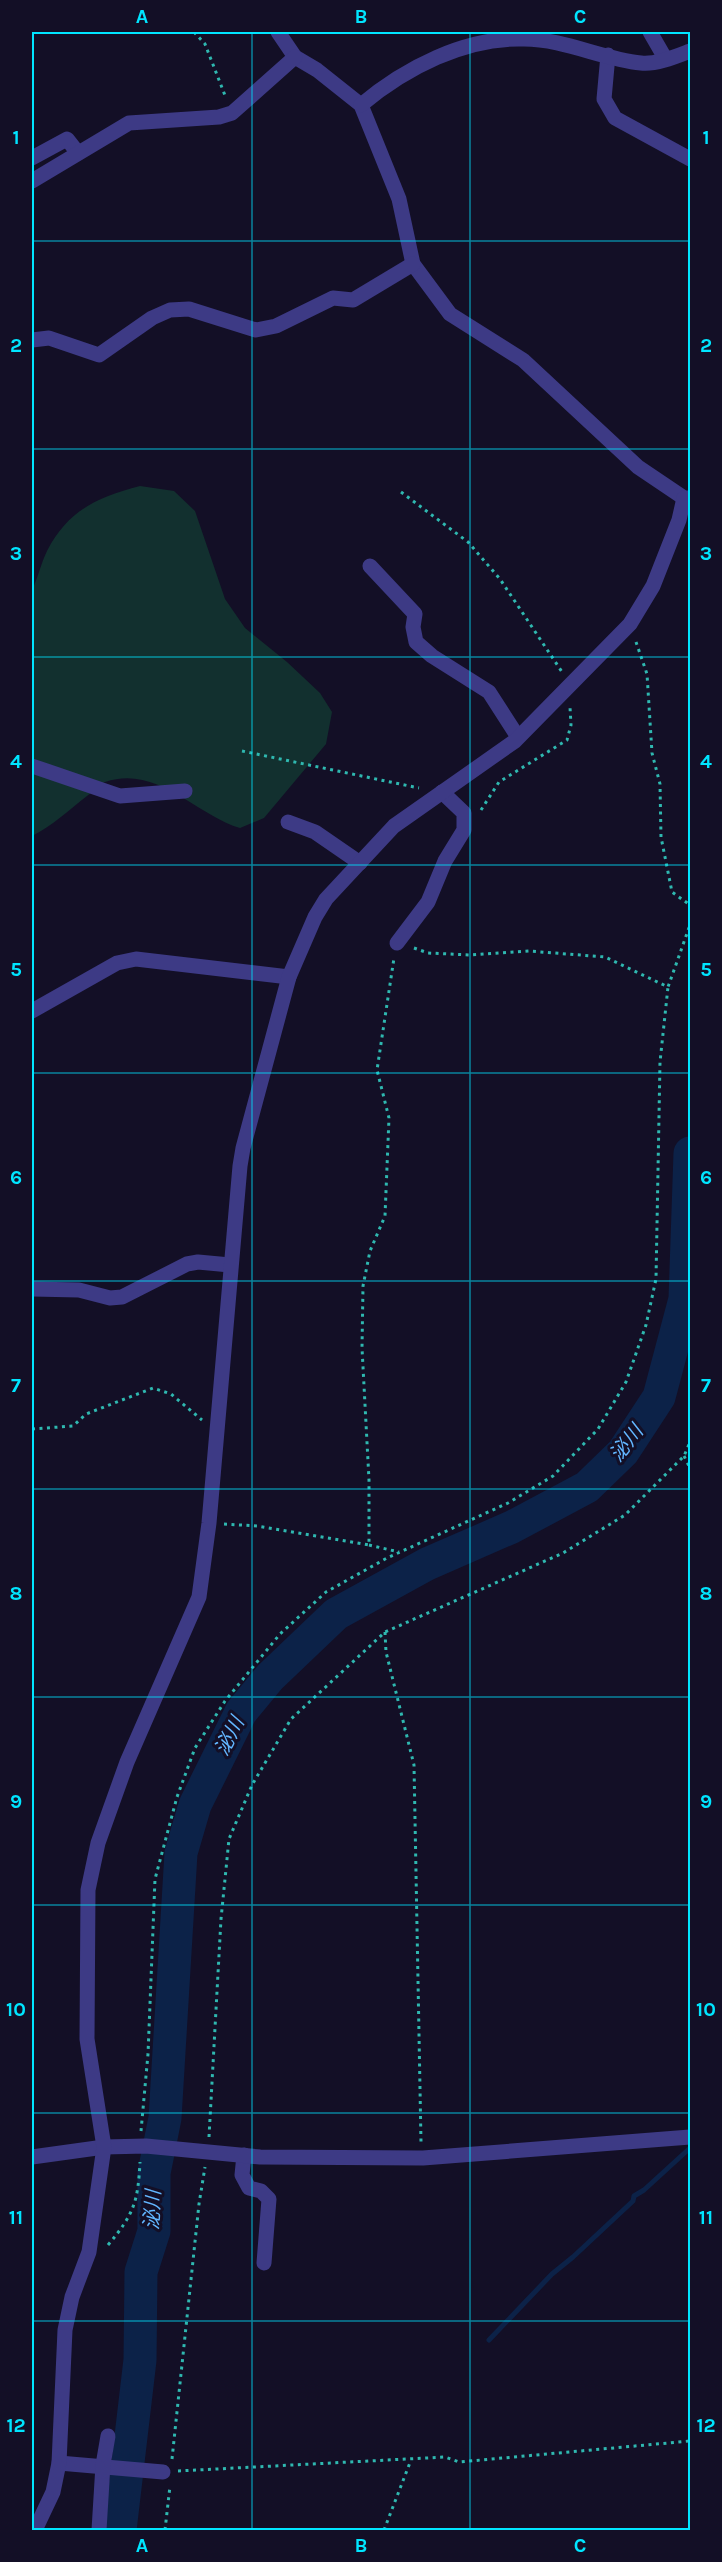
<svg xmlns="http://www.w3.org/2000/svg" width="722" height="2562" viewBox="0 0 722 2562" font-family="Karla,'Noto Sans JP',sans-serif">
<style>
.green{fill:#12302f}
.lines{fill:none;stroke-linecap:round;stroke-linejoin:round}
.stream{stroke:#0c2248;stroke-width:5}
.river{stroke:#0c2248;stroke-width:33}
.path{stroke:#2fb8b0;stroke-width:3;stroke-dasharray:3 4.5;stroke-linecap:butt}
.minor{stroke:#3d3a85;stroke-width:15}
.grid{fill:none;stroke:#00e5ff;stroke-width:1.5;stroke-opacity:0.55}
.labels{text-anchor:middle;stroke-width:6;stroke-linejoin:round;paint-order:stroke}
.water-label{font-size:20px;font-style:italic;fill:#62b6ff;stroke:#130f26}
.neatline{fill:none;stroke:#00e5ff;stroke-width:2}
.grid-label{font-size:20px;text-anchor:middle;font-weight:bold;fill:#00e5ff}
</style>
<rect width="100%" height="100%" fill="#130f26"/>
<path class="green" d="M140,486L174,491L195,511L225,599L245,628L287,662L320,693L332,712L326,744L264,818L240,828C196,815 157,764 105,782C99,784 93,792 87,796C69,810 52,826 32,836V590C38,578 41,563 47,551C68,510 98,497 140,486Z"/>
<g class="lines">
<path class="stream" d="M489,2340L552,2274L573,2257L633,2201L634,2196L644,2190L690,2148"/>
<path class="river" d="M120,2530L140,2360L141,2272L154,2231V2173L165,2118L181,1853L195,1805L241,1712L270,1677L336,1614L427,1564L512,1527L587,1487L623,1452L659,1397L685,1299L690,1153"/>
<g class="path">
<path d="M194,32L205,44L226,98"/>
<path d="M401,492L468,542L500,579L562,672"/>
<path d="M636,642L647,674L652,753L660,784L661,837L672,892L690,905"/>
<path d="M242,751L419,788"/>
<path d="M481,810L499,782L567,740L571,725L570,707"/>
<path d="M414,948L428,953L470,955L529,951L605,957L668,987L690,925"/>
<path d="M32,1429L73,1426L86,1414L153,1388L171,1394L202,1420"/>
<path d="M684,1456L690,1468"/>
<path d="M224,1524L257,1526L369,1545V1480L362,1348L363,1286L370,1251L385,1216L389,1118L377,1070L394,958"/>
<path d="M369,1545L399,1552"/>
<path d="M385,1632L386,1652L414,1765L421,2142"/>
<path d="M141,2131L148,2054L155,1879L177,1797L195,1748L225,1701L280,1634L326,1592L387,1558L508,1503L553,1476L598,1429L626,1382L646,1325L656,1279L660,1062L668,987"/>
<path d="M209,2137L221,1919L229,1839L252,1785L291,1719L385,1632L563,1553L625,1515L684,1456L690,1442"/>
<path d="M108,2245C134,2214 138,2202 140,2162"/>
<path d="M172,2459L199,2204L205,2167"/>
<path d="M178,2471L445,2457L459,2462L690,2441"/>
<path d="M165,2530L170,2486"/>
<path d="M384,2530L411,2460"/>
</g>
<g class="minor">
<path d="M278,32L295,57L317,70L361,105L399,199L413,264L450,314L523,360L638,467L684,498H690"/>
<path d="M650,32L665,58"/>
<path d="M608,55L604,99L615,118L690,159"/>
<path d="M361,105C405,68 465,37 524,39C564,39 602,59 641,63C656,65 677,56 690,51"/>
<path d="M32,158L67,139L78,153"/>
<path d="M32,181L129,123L219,117L232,113L295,57"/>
<path d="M32,340L49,338L99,355L152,318L170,310L189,309L256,330L276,326L333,298L353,300L413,264"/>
<path d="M370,566L415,614L413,627L416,642L432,656L489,692L518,737"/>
<path d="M32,766L120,796L185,791"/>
<path d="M288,822L315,832L360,863"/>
<path d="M397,943L428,902L445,861L464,830V813L442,792"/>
<path d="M32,1011L117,963L136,959L289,977"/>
<path d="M32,1289L79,1290L110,1298L122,1297L187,1264L198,1262L230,1265"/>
<path d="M244,2155L242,2175L249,2188L261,2191L269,2199L264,2263"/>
<path d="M32,2157L104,2147L146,2146L260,2157L423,2158L690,2137"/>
<path d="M59,2463L163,2472"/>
<path d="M35,2530L53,2492L59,2463L65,2330L72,2297L89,2252L104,2147L87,2039L88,1890L98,1843L127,1762L199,1597L209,1523L240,1166L243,1148L289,977L315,917L326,899L394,826L515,741L630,624L653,586L679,520L684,498"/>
<path d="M99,2530L103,2465L108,2436"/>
</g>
</g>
<path class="grid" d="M252,32V2530M470,32V2530M32,241H690M32,449H690M32,657H690M32,865H690M32,1073H690M32,1281H690M32,1489H690M32,1697H690M32,1905H690M32,2113H690M32,2321H690"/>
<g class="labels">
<g class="water-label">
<text transform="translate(626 1443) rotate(-52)" y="7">泌川</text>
<text transform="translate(229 1736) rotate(-63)" y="7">泌川</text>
<text transform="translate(152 2210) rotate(-87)" y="7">泌川</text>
</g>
</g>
<rect width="722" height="2562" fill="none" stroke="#130f26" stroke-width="66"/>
<rect x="33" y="33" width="656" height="2496" class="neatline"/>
<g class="grid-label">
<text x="142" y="23">A</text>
<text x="361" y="23">B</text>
<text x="580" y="23">C</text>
<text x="16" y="144">1</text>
<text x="706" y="144">1</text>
<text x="16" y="352">2</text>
<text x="706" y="352">2</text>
<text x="16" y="560">3</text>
<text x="706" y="560">3</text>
<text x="16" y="768">4</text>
<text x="706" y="768">4</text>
<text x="16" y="976">5</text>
<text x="706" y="976">5</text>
<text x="16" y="1184">6</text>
<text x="706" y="1184">6</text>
<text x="16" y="1392">7</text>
<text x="706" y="1392">7</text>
<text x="16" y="1600">8</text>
<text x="706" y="1600">8</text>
<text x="16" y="1808">9</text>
<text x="706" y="1808">9</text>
<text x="16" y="2016">10</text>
<text x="706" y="2016">10</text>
<text x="16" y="2224">11</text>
<text x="706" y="2224">11</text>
<text x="16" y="2432">12</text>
<text x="706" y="2432">12</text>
<text x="142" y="2552">A</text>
<text x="361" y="2552">B</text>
<text x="580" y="2552">C</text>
</g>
</svg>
